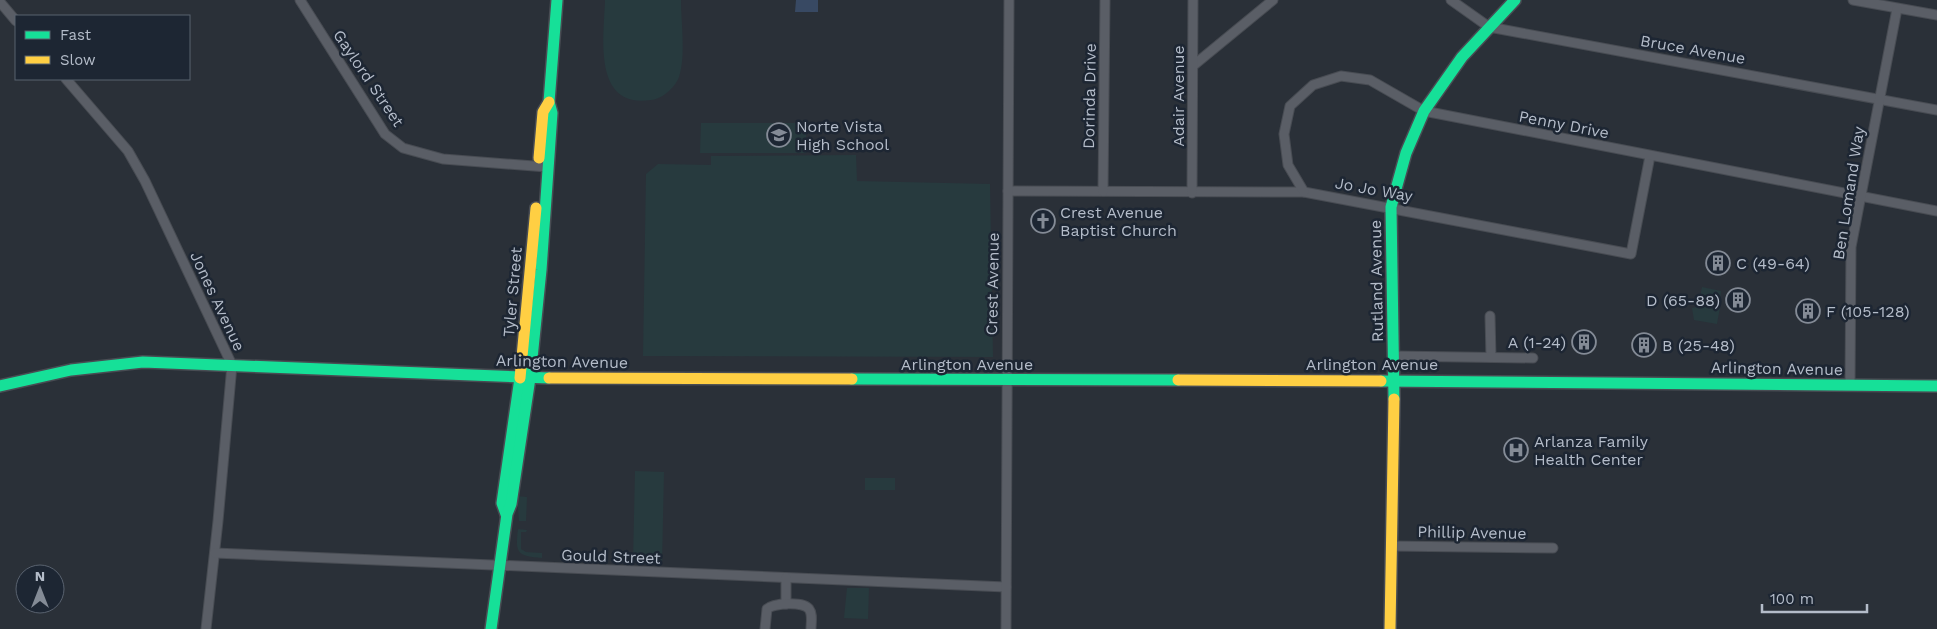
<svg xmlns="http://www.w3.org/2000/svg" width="1937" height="629" viewBox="0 0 1937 629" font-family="'Work Sans',sans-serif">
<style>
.green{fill:#273a3e}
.water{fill:#384963}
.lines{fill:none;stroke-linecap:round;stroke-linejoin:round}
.street-casing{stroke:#484c53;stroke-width:11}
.fast-casing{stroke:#484c53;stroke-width:14}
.slow-casing{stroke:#484c53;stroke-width:14}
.street{stroke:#5a5e66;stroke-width:9}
.fast{stroke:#16e098;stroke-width:11}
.slow{stroke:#ffcf43;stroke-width:11}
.labels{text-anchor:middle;stroke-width:5;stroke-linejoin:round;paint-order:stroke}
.street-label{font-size:16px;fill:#b4bcc9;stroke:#1d2633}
.poi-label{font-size:16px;fill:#b4bcc9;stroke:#1d2633;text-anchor:start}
</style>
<rect width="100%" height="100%" fill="#2a3038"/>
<g class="green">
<path d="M605,0H681C681,22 686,57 679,77C675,88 662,99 651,100C592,109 604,36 605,0Z"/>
<path d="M701,123H806V153H700Z"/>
<path d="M856,155L857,181L990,184L993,357L643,356L646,174L658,164L711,165V156Z"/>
<path d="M1702,287L1721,291L1720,301L1700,297Z"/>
<path d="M1698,298L1721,302L1717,324L1694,320L1692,308L1696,307Z"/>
<path d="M635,471L664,472L662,563L633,562Z"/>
<rect x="865" y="478" width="30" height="12"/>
<path d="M517,496L527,497L526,521H519Z"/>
<path d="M518,529L527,530L526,532H521V549L526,552L542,553V558C517,556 515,553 518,529Z"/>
<path d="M847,588H869L868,619L844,618Z"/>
</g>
<path class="water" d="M796,0H818V12H795Z"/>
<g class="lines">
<g class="street-casing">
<g id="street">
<path d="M300,0L385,134L403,148L443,159L547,167"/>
<path d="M1451,0L1489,27L1937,110"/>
<path d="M1853,0L1937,15"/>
<path d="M0,2L16,21"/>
<path d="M1194,65L1273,0"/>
<path d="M66,79L128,151L145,181L232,365L218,521L206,629"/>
<path d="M1008,191L1304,192L1631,254L1650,156"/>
<path d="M1103,191L1105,0"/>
<path d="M1304,192L1288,165L1284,134L1290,106L1313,85L1341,76L1370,80L1424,111L1937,211"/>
<path d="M1192,193L1193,0"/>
<path d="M1490,316L1491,357"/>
<path d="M1394,356L1533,358"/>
<path d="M1850,385L1851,247L1897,9"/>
<path d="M1391,546L1553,548"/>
<path d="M215,553L1006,587"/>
<path d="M786,604V578"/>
<path d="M765,629L767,609C773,603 804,601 809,609C813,614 811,623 811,629"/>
<path d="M1006,629L1009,0"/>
</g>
</g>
<g class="fast-casing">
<g id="fast">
<path d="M530,378L541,270L552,113L549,102L557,0"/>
<path d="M852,379L1178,380"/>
<path d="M1381,381L1937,386"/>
<path d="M0,386L71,370L143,362L549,378"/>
<path d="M1394,399L1391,207L1406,153L1424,111L1462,57L1515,0"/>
<path d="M506,514L502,503L520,378"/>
<path d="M491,629L507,514L511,504L530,378"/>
</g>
</g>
<g class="slow-casing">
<g id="slow">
<path d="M539,158L543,112L549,102"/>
<path d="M520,378L536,208"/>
<path d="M549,378L852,379"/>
<path d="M1178,380L1381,381"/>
<path d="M1390,629L1394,399"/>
</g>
</g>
<use href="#street" class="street"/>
<use href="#fast" class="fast"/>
<use href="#slow" class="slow"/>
</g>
<defs>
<g id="school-ring" transform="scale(1.25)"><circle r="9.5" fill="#1d2633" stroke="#848b96" stroke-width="1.5"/><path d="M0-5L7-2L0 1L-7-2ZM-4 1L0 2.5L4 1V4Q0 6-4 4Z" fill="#848b96"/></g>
<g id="church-ring" transform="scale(1.25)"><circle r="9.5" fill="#1d2633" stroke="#848b96" stroke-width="1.5"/><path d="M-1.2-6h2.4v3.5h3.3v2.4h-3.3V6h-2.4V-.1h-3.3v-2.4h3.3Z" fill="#848b96"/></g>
<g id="building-ring" transform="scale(1.25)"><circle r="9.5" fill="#1d2633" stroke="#848b96" stroke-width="1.5"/><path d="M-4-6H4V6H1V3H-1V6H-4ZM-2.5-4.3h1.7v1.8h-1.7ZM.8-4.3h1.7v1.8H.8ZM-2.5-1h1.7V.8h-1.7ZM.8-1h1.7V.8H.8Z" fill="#848b96"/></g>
<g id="hospital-ring" transform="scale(1.25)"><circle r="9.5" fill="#1d2633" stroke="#848b96" stroke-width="1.5"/><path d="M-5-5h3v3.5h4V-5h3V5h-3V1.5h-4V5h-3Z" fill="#848b96"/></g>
</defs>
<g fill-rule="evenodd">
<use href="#school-ring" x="779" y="135"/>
<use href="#church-ring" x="1043" y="221"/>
<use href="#building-ring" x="1718" y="263"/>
<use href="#building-ring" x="1738" y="300"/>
<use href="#building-ring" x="1808" y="311"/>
<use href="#building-ring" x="1584" y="342"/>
<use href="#building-ring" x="1644" y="345"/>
<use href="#hospital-ring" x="1516" y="450"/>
</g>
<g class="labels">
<g class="street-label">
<text transform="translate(1693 49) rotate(10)" y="6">Bruce Avenue</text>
<text transform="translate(369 78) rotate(56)" y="6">Gaylord Street</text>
<text transform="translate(1089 96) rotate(-89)" y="6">Dorinda Drive</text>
<text transform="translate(1178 96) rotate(-90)" y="6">Adair Avenue</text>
<text transform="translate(1564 124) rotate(11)" y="6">Penny Drive</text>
<text transform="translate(1374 189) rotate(10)" y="6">Jo Jo Way</text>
<text transform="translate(1848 193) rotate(-81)" y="6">Ben Lomand Way</text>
<text transform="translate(1376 281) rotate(-91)" y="6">Rutland Avenue</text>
<text transform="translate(992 284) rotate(-89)" y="6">Crest Avenue</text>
<text transform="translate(512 292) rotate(-85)" y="6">Tyler Street</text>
<text transform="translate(218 301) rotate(65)" y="6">Jones Avenue</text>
<text transform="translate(562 361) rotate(1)" y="6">Arlington Avenue</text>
<text x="967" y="370">Arlington Avenue</text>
<text x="1372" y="370">Arlington Avenue</text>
<text transform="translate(1777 368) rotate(1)" y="6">Arlington Avenue</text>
<text transform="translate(1472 532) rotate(1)" y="6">Phillip Avenue</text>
<text transform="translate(611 556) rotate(2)" y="6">Gould Street</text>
</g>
<g class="poi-label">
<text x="796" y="132">Norte Vista<tspan x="796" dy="18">High School</tspan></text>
<text x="1060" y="218">Crest Avenue<tspan x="1060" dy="18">Baptist Church</tspan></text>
<text x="1736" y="269">C (49-64)</text>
<text x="1720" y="306" text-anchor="end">D (65-88)</text>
<text x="1826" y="317">F (105-128)</text>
<text x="1566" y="348" text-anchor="end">A (1-24)</text>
<text x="1662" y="351">B (25-48)</text>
<text x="1534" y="447">Arlanza Family<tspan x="1534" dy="18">Health Center</tspan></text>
</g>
</g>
<rect x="15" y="15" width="175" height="65" fill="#1d2633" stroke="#59626f"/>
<rect x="25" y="31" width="25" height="8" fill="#16e098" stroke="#59626f"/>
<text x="60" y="40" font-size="15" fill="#b4bcc9">Fast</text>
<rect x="25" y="56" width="25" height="8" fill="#ffcf43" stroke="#59626f"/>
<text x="60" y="65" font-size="15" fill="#b4bcc9">Slow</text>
<g transform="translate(40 589)"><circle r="24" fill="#1d2633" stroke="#59626f"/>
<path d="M0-4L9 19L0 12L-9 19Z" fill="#848b96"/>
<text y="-8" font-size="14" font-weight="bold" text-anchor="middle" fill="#b4bcc9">N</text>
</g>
<path d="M1762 604v8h105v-8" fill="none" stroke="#b4bcc9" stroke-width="2.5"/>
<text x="1770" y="604" font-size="15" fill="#b4bcc9" stroke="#1d2633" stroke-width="4" paint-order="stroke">100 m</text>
</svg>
